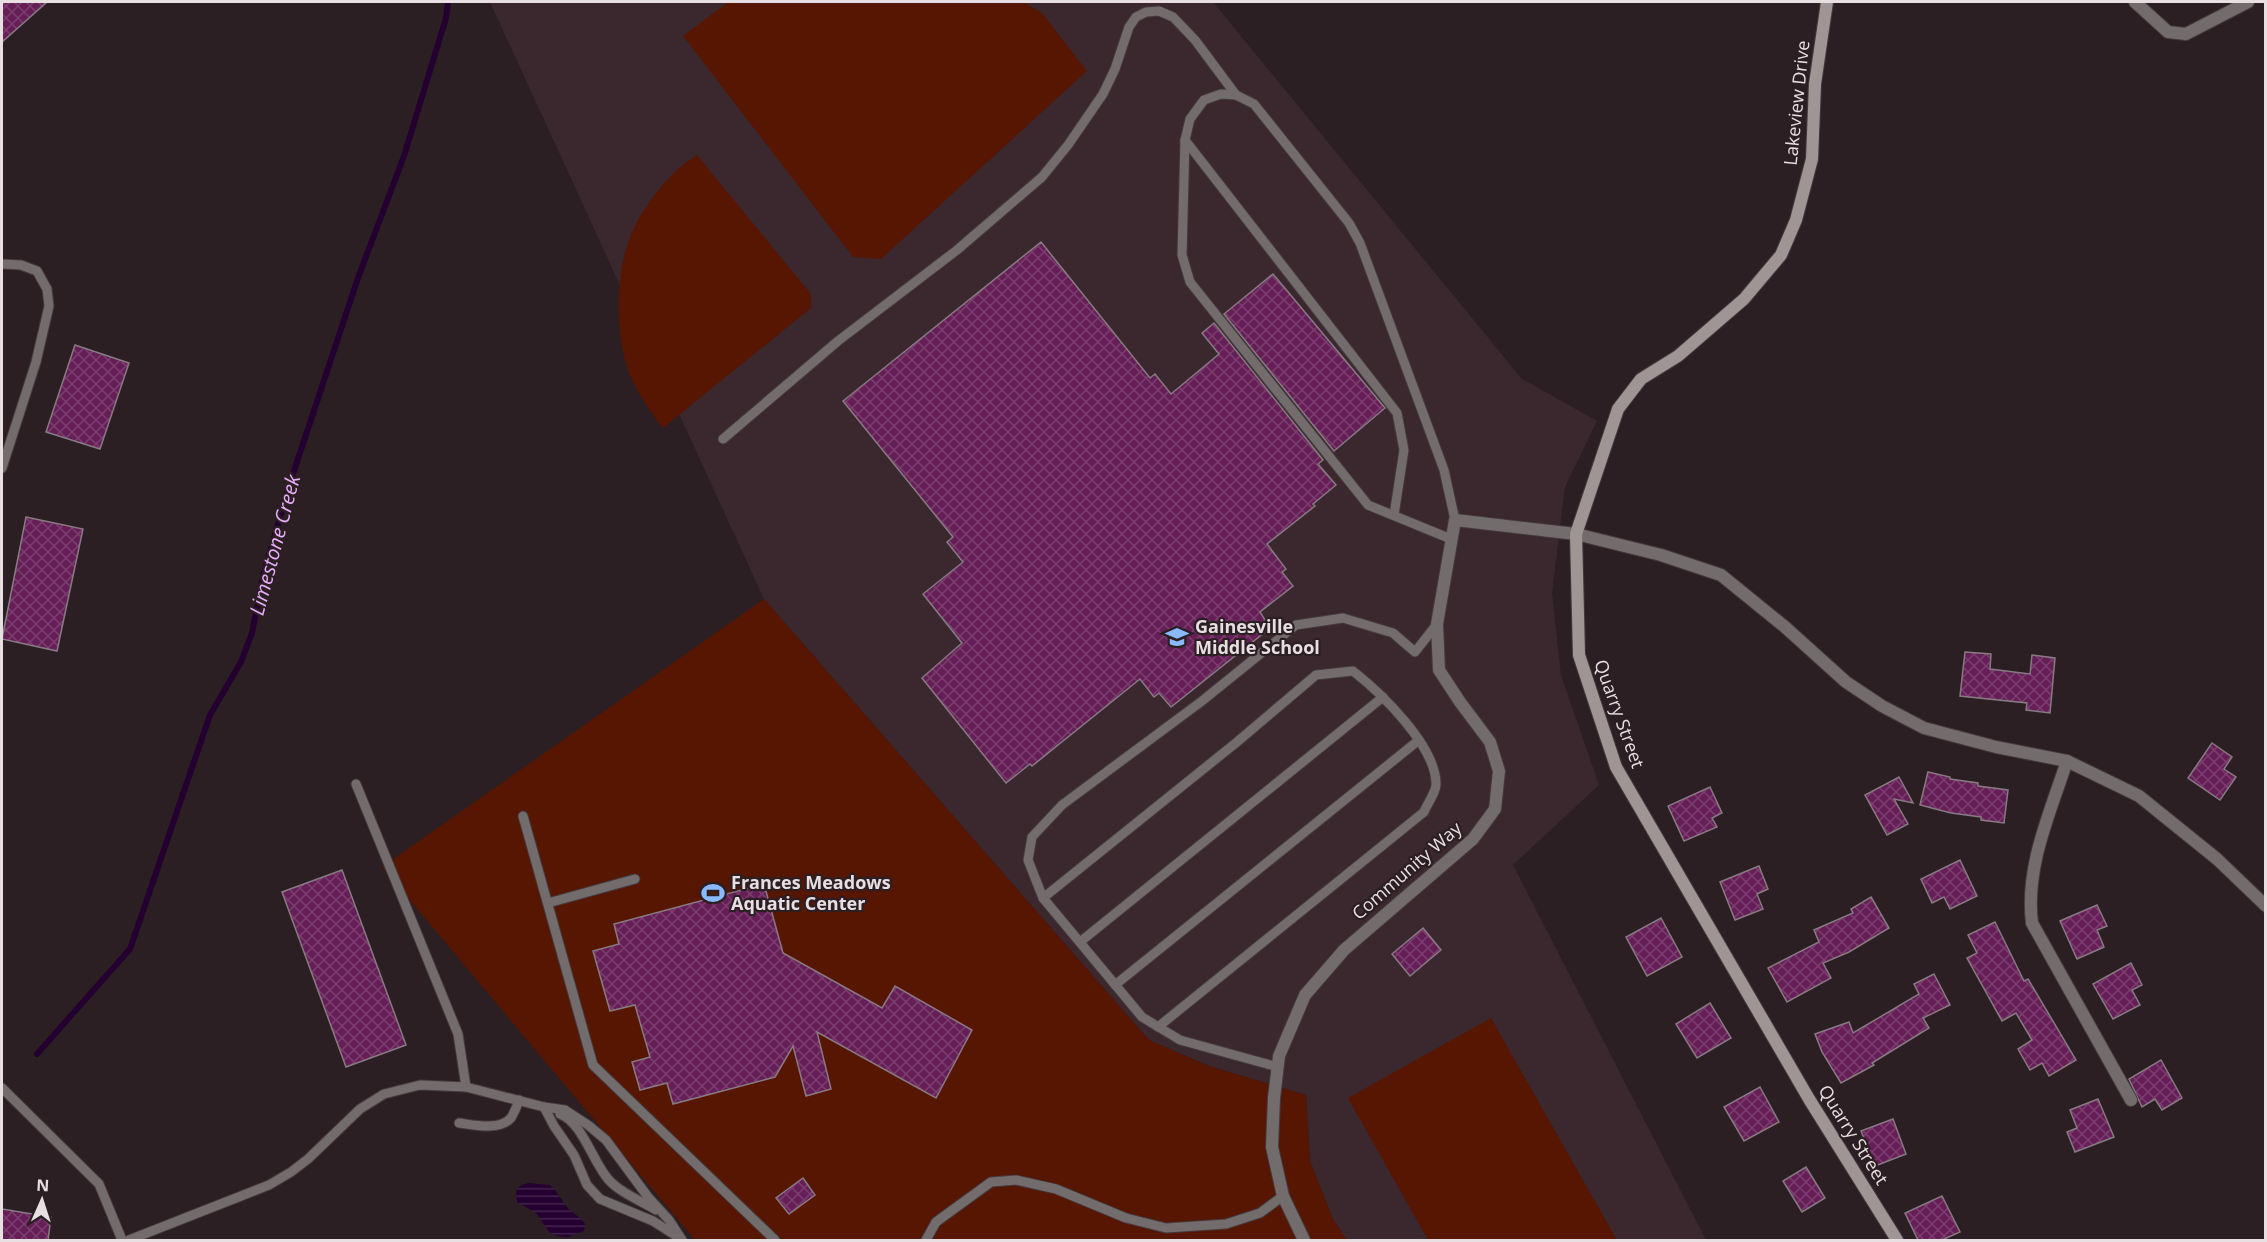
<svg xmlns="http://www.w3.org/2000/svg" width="2267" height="1242" viewBox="0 0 2267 1242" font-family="'Open Sans',sans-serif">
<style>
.built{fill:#3a282e}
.garden{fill:#571601}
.water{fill:url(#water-rules)}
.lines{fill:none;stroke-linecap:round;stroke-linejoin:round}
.stream{stroke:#240030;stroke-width:6}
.building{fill:url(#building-cross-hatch);stroke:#877a83;stroke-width:1.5}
.lane-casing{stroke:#453a3e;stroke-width:11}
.street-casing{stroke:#453a3e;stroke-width:14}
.secondary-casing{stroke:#453a3e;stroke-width:14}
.lane{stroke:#736c6c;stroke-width:9}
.street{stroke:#736c6c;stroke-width:12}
.secondary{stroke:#a09595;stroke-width:12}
.labels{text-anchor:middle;stroke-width:4.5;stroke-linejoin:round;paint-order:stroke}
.street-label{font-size:18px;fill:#e8dfe2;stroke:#2b1f23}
.poi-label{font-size:18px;font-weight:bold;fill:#e8dfe2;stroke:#2b1f23;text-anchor:start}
.water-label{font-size:20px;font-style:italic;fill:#e8aefc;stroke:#2b1f23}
</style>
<defs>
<pattern id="water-rules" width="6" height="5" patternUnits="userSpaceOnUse" patternTransform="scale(1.5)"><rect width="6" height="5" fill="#240030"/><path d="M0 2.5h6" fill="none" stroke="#44254e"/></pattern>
<pattern id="building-cross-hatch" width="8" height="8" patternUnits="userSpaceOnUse" patternTransform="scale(1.5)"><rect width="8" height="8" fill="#661e57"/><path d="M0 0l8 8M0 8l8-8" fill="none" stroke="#7c3e6f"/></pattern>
</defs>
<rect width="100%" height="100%" fill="#2b1f23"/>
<path class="built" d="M490,2H1213L1522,379L1597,421L1565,487L1552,593L1561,675L1599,785L1513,865L1706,1240H1347L1333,1219L1310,1161L1306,1095L1209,1066L1149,1040L764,599Z"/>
<g class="garden">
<path d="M728,2H1023L1042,13L1087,71L881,259L853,257L683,36Z"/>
<path d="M697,155L811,294V308L663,428C650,412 640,396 631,378C614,338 614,265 635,226C649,199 671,171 697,155Z"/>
<path d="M764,599L1149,1040L1209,1066L1306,1095L1310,1161L1333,1219L1347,1240H695L382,867Z"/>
<path d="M1491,1018L1617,1240H1428L1348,1098Z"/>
</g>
<path class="water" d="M528,1183L550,1185C558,1192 562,1202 570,1210C575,1215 581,1217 585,1224L584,1231L568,1237L556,1236L549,1232L536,1213L517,1202L516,1191L520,1186Z"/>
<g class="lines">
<path class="stream" d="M37,1054L130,949L210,715L241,662L252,633L264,572L290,483L358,278L404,156L446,18L448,2"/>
</g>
<g class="building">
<path d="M2,2H47L2,42Z"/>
<path d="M1041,242L1150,378L1155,374L1171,394L1219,354L1202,333L1214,323L1323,460L1318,464L1336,485L1313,504L1315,506L1267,544L1286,569L1282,572L1293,586L1260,612L1270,628L1171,707L1159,693L1154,697L1140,679L1032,766L1030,764L1006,783L922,678L962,643L923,594L963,562L947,542L953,537L843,401Z"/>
<path d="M1273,274L1385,408L1334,451L1224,314Z"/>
<path d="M75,345L129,363L100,449L46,432Z"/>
<path d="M26,517L83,529L57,651L2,639Z"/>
<path d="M1965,652L1991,654L1990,669L2030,674L2032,655L2055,658L2050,713L2026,710L2027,703L1960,696Z"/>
<path d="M2212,743L2232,757L2224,769L2236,777L2220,800L2188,778Z"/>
<path d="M1928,772L1950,777V779L1978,783V786L2008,790L2004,823L1981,820V817L1951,813L1920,805Z"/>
<path d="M1899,777L1913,803L1894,799L1908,824L1887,835L1865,795Z"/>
<path d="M1710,787L1722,813L1712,818L1717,827L1684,841L1668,806Z"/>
<path d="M1960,860L1977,896L1950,909L1944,897L1932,903L1921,879Z"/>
<path d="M1759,866L1768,889L1757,894L1763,909L1735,920L1720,882Z"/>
<path d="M342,870L406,1045L346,1067L282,892Z"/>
<path d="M764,884L783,953L882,1008L895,986L972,1030L936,1098L817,1032L831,1089L806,1096L793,1046L775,1077L673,1104L667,1083L640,1090L632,1062L650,1057L635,1005L610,1011L593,951L619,944L614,924Z"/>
<path d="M1871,897L1889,928L1849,952L1823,963L1831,978L1787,1002L1768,968L1819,942L1814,930L1853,913L1851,909Z"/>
<path d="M2097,905L2107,926L2097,930L2104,947L2077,959L2060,921Z"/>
<path d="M1661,918L1682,957L1647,976L1626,937Z"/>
<path d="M1995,922L2024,981L2028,979L2076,1060L2049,1076L2042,1063L2030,1070L2018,1049L2032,1040L2016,1013L2002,1021L1967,958L1977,953L1968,935Z"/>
<path d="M1423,928L1441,950L1410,976L1392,954Z"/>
<path d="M2131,963L2142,985L2132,990L2140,1005L2113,1019L2093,984Z"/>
<path d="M1934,974L1950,1005L1923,1018L1929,1028L1872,1063L1874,1065L1841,1083L1822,1052L1815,1034L1849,1022L1853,1033L1919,994L1914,984Z"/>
<path d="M1710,1003L1731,1038L1697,1058L1676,1024Z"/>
<path d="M2161,1060L2182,1098L2162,1110L2155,1099L2142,1107L2129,1079Z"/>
<path d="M1760,1087L1779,1122L1744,1141L1724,1107Z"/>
<path d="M2098,1099L2114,1137L2075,1152L2067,1132L2077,1128L2070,1110Z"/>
<path d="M1893,1119L1906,1154L1875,1166L1861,1131Z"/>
<path d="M1806,1167L1825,1198L1802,1212L1783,1181Z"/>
<path d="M803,1178L815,1195L789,1214L776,1198Z"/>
<path d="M1942,1196L1960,1232L1942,1240H1918L1905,1213Z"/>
<path d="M2,1209L51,1217L48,1240H2Z"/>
</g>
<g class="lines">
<g class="lane-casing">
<g id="lane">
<path d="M1185,140L1397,413L1404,450L1394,515"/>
<path d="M2,264L21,265L37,271L47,289L49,306L36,362L2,468"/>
<path d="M723,439L838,341L957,250L1042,177L1068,145L1103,94L1115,69L1129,27L1136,17L1146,12L1159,11L1173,17L1195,40L1236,95"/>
<path d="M1451,539L1368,505L1190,282L1182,255L1185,140L1190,119L1204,100L1221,94L1236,95L1254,104L1349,223L1360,243L1444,470L1455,520"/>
<path d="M523,816L593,1065L775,1240"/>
<path d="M1043,898L1237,742L1316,675L1353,671C1381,693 1435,745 1436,783C1437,791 1427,804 1424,812L1158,1027"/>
<path d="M548,903L635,879"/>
<path d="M1080,942L1383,697"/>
<path d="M1115,985L1419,740"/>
<path d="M1278,1067L1180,1040L1142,1017L1043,898L1028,860L1032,837L1062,805L1202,701L1296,625L1343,618L1393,633L1415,652L1437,624"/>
<path d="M466,1087L544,1107L565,1110L588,1125L606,1140L648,1197L669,1220L682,1240"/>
<path d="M2,1088L99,1184L122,1240"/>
<path d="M544,1107L554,1126L574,1155L587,1185L600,1199L653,1221L678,1237"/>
<path d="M560,1114C582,1122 593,1162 608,1179C619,1192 641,1201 656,1210"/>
<path d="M459,1123C474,1125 499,1131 511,1118C514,1113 517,1106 519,1100"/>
<path d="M129,1240L269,1185L291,1172L308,1159L360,1109L384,1094L420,1085L466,1087L458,1034L356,784"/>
<path d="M926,1240L936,1222L991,1182L1016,1180L1056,1189L1126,1218L1166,1228L1226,1224L1260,1213L1283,1196"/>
</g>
</g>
<g class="street-casing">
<g id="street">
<path d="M2135,2L2168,32L2186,34L2248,2"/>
<path d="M2067,761C2050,813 2025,867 2032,923L2131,1100"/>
<path d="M1304,1240L1283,1196L1272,1147L1274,1098L1279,1056L1305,995L1344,950L1473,839L1495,809L1499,771L1490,742L1460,702L1439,670L1437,624L1455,520L1576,534L1661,555L1721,575L1785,627L1846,682L1882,706L1924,728L1996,747L2067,761L2139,796L2217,859L2266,906"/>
</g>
</g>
<g class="secondary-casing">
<path id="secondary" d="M1827,2L1815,84L1812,159L1796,220L1781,255L1744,299L1678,356L1641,379L1618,409L1576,534L1579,655L1616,767L1809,1099L1897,1240"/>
</g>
<use href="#lane" class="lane"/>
<use href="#street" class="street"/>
<use href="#secondary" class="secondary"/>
</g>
<defs>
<g id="school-bare" transform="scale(1.8)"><path d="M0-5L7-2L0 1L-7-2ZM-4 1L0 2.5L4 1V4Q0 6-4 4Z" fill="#8abafc" stroke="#2b1f23" stroke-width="2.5" paint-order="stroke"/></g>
<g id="stadium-bare" transform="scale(1.8)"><path d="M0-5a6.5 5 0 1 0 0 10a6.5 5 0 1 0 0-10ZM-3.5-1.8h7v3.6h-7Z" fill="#8abafc" stroke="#2b1f23" stroke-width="2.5" paint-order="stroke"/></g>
</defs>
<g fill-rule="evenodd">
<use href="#school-bare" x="1177" y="637"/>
<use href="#stadium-bare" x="713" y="893"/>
</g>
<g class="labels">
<g class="street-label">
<text transform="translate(1797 103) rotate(-84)" y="6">Lakeview Drive</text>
<text transform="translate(1619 714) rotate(70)" y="6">Quarry Street</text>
<text transform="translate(1407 871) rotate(-41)" y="6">Community Way</text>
<text transform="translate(1853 1135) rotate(58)" y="6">Quarry Street</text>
</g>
<g class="poi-label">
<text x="1195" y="633">Gainesville<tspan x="1195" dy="21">Middle School</tspan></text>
<text x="731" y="889">Frances Meadows<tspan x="731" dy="21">Aquatic Center</tspan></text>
</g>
<g class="water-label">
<text transform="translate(275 545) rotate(-75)" y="7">Limestone Creek</text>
</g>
</g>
<rect width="2267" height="1242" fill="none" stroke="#e8dfe2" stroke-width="6"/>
<g transform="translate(42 1200) rotate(3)" stroke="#2b1f23" stroke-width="4.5" paint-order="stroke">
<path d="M0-4.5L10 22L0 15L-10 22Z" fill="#e8dfe2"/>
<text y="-9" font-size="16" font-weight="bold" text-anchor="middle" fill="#e8dfe2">N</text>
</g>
</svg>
